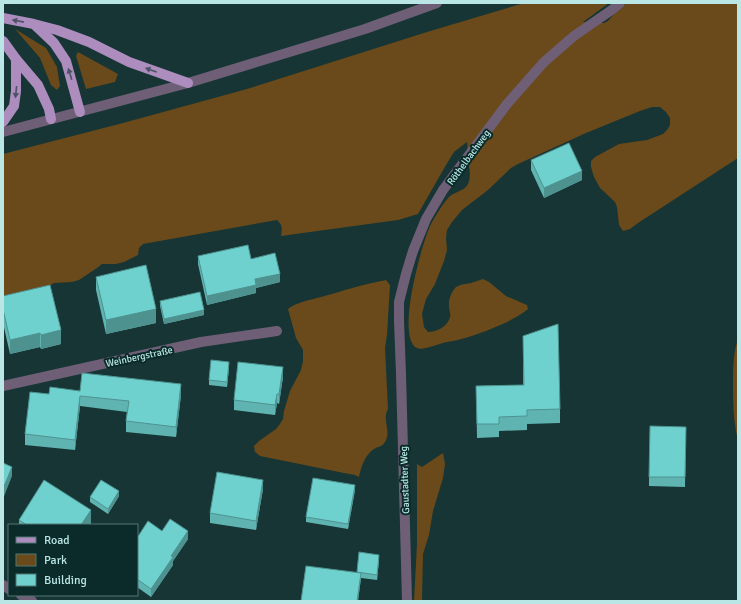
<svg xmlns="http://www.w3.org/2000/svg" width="741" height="604" viewBox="0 0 741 604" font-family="Signika,sans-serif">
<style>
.green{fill:#6a491a}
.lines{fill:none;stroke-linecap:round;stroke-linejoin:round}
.minor{stroke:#6e5f77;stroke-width:10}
.major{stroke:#ac8dbe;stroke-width:10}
.wall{fill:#5fb4b1}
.shaded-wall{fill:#4e9290}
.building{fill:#6fd1ce;stroke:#4e9290}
.oneway{fill:#4b5265}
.labels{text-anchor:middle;stroke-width:4;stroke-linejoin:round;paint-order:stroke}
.street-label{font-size:10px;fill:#bae7e5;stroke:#0a2b2a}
</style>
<rect width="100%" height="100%" fill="#163534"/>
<g class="green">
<path d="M524,3H609L583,22L604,23L608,21L613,15L627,3H738V158L638,223L630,229L623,231L619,225L617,207L615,202L600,188L594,177L591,167V161L595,157L619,144L647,140L663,134L667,130L670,125V118L666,112L660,107H652L640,111L586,133L518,164L511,168L488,190L462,210L452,222L447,230L446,238L447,250L444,261L435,284L426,299L422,314L424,327L428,332C437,332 448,326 450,317C451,314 449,310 449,307C448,301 451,292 456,287C461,284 466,284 471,283C475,282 479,280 483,279L489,282L506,296L527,305L528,309C512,323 468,339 447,342C440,343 423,351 417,348C395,337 422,244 430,226C434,218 443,203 449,197C455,191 467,191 469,181C471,173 469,165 467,157C467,152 468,147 467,142L454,152L446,165L418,214L398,220L281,236C282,228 283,226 277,220L143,244L139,248L138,255L124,262L116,264H102L97,268L79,280L72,282L54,283L36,294L3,306V154L123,123L247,89L427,32Z"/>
<path d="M15,29L46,48L57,67L60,86L57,90L51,85L40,58Z"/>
<path d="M78,52L118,74L115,82L86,89L76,56Z"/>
<path d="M386,280L390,285L387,335L385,348L388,409C382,419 391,431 386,440C383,447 379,446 374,449C365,455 361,467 359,477L355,475L344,473L260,456L255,452L254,446L259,441L276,429L280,424L283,419L284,411L290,391L301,370L303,361V350L296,338L288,309C297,302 310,300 321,297C342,291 364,284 386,280Z"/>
<path d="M738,339V440C733,421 733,402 733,383C733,368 733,354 738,339Z"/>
<path d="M443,453L445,464L443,478L433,511L429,535L423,554L422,601H414L417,544V464L422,467Z"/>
</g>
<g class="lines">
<g class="minor">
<path d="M3,132L188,83L365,29L437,3"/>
<path d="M3,386L201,342L277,331"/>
<path d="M3,585L9,589"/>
<path d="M21,595L32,601"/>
<path d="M407,601L401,374L399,321V302L406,274L413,251L426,219L443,190L507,104L544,62L574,36L613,9L620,3"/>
</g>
<g class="major">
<path d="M3,18L34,24L57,30L89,42L129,62L188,83"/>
<path d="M35,25L54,43L66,61L80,112"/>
<path d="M3,41L16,59L38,85L49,109L51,119"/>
<path d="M3,122L14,106L16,91V59"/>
</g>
</g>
<g class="wall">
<path d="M531,160L582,180L544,198L531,170Z"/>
<path d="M198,256L251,259L280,282L256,288V293L207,305L198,264Z"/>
<path d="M96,277L156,323L106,334L96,290Z"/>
<path d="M3,296L61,344L41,349L40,347L10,354L3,323Z"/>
<path d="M160,301L204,315L164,324L160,306Z"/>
<path d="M523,336L560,409V423L527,424V430L499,431V437L477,438L476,386L523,385Z"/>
<path d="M229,367L227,387L209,385V380Z"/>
<path d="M283,377L279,404L277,403L275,415L234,410V400Z"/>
<path d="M80,391L181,395L176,437L126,432V421L127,412L80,406L75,450L25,445V434L49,394Z"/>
<path d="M686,427L685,487L649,486V477Z"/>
<path d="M263,489L256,530L210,523V513Z"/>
<path d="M355,490L348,529L306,522V517Z"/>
<path d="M119,496L108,514L90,502V497Z"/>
<path d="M19,520L91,523L90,525H19Z"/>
<path d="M162,531L188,539L173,561V565L151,597L137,587V538Z"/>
<path d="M379,560L377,580L361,578L358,601H301L357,572Z"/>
</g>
<g class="shaded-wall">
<path d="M582,171V180L544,198V188Z"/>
<path d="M280,274V282L256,288V293L207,305V296L255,279Z"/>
<path d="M156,309V323L106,334V320Z"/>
<path d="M204,310V315L164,324V319Z"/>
<path d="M61,330V344L41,349V335Z"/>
<path d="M40,333V347L10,354V340Z"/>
<path d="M229,362V367L227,387V382Z"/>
<path d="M283,367V377L279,404V394Z"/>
<path d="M181,384V395L176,437V427Z"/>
<path d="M277,394V403L275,415V405Z"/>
<path d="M80,396V406L75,450V440Z"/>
<path d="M12,467V476L3,499V489Z"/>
<path d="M263,480V489L256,530V521Z"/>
<path d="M355,485V490L348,529V524Z"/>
<path d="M119,491V496L108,514V509Z"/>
<path d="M91,510V523L90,525H81Z"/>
<path d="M188,531V539L173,561V565L151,597V589L171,556Z"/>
<path d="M379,555V560L377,580V575Z"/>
<path d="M361,573V578L358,601H357Z"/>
</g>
<g class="building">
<path d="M569,143L582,171L544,188L531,160Z"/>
<path d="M248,245L251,259L275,253L280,274L255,279L256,285L207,296L198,256Z"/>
<path d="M146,265L156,309L106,320L96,277Z"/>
<path d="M50,285L61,330L41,335L40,333L10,340L3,309V296Z"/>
<path d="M200,292L204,310L164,319L160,301Z"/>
<path d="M558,324L560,409L527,410V416L499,417V424H477L476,386L524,385L523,336Z"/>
<path d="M211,360L229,362L227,382L209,380Z"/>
<path d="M238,362L283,367L279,394H277L275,405L234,400Z"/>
<path d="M82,373L181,384L176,427L126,421L129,401L80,396L75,440L25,434L30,392L49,394L50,387L80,391Z"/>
<path d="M650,426L686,427L685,477H649Z"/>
<path d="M3,463L12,467L3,489Z"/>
<path d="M217,472L263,480L256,521L210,513Z"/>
<path d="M313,478L355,485L348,524L306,517Z"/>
<path d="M44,480L91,510L81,525H27L19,520Z"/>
<path d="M101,480L119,491L108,509L90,497Z"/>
<path d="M170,519L188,531L171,556L173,557L151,589L137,579V538L148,521L162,531Z"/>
<path d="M359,552L379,555L377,575L357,572Z"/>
<path d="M306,566L361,573L357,601H301Z"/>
</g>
<defs><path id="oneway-solid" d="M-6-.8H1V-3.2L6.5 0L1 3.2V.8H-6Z"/></defs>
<g class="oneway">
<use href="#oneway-solid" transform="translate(18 21) rotate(-169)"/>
<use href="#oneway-solid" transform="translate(151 70) rotate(-160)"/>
<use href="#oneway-solid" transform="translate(70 74) rotate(-107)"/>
<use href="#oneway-solid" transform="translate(16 92) rotate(96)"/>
</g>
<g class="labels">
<g class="street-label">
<text transform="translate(468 157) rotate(-54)" y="4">Röthelbachweg</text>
<text transform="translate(139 356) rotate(-12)" y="4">Weinbergstraße</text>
<text transform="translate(404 480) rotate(-92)" y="4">Gaustadter Weg</text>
</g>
</g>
<rect width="741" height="604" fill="none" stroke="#bae7e5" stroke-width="8"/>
<rect x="8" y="524" width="130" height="72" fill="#0a2b2a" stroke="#507675"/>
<rect x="16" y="537" width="20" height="6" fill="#ac8dbe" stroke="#507675"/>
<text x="44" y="544" font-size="12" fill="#bae7e5">Road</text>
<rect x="16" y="554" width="20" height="12" fill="#6a491a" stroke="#507675"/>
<text x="44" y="564" font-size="12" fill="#bae7e5">Park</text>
<rect x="16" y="574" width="20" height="12" fill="#6fd1ce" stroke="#507675"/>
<text x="44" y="584" font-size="12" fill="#bae7e5">Building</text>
</svg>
